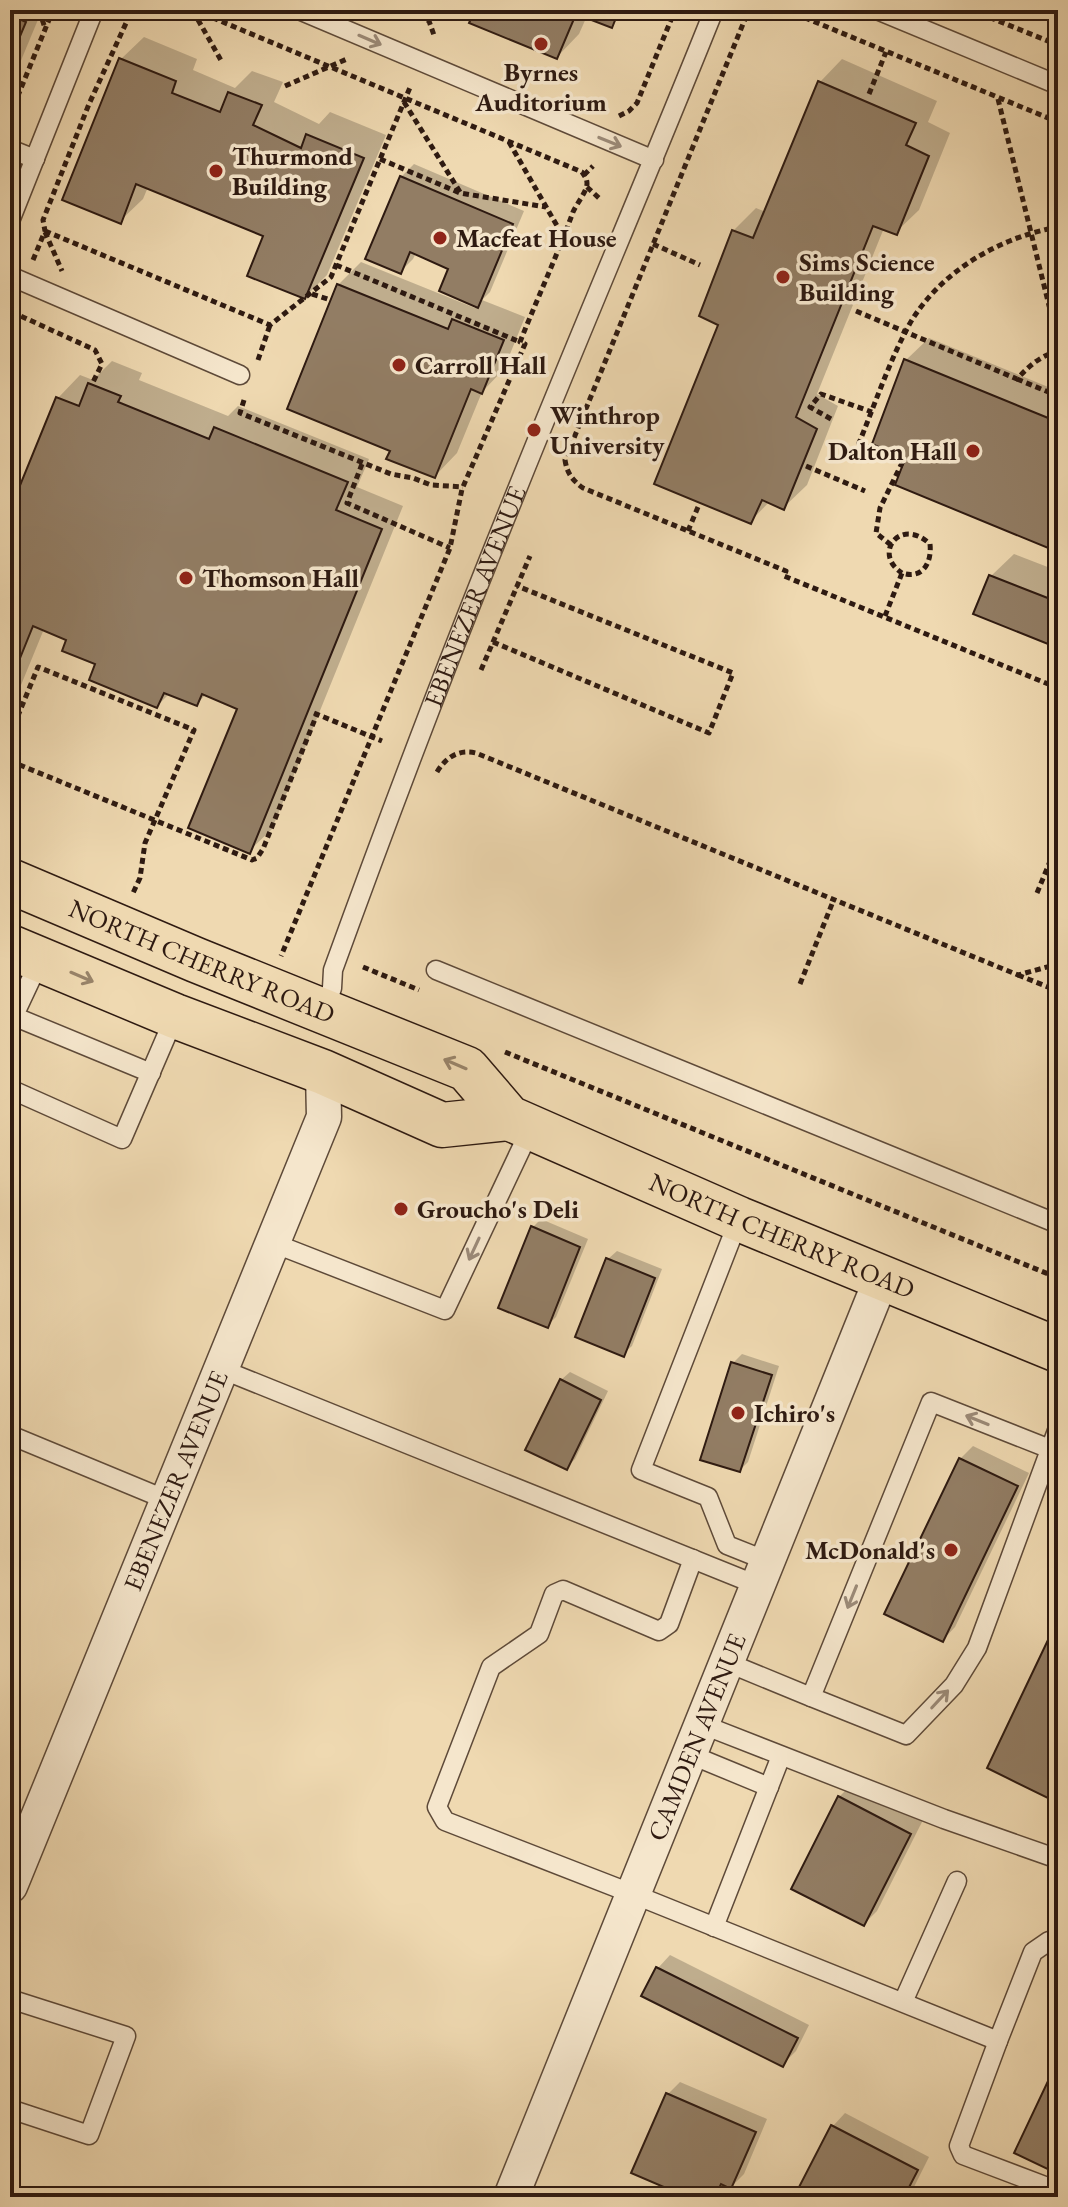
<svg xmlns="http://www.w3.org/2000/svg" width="1068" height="2207" viewBox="0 0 1068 2207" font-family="'EB Garamond',serif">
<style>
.shadow{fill:#0003}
.building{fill:#927d64;stroke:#2e1a11;stroke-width:2}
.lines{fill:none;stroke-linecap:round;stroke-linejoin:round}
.lane-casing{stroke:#5e4a39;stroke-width:21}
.street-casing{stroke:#5e4a39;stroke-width:37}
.primary-casing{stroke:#2e1a11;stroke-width:47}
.path{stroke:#2e1a11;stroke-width:5;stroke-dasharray:6 4;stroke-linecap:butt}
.lane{stroke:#f5e6cc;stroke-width:18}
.street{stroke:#f5e6cc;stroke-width:34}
.primary{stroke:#efd9b1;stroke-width:44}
.oneway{stroke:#9b8a78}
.oneway2{stroke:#988369}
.poi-dot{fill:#8f2418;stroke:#f5e6cc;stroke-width:3}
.labels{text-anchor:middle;stroke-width:7;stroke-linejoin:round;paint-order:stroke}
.poi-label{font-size:26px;font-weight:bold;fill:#2e1a11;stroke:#f5e6cc;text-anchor:start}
.street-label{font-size:26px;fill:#2e1a11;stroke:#f5e6cc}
</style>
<rect width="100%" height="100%" fill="#efd9b1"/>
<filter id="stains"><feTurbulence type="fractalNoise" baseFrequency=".0025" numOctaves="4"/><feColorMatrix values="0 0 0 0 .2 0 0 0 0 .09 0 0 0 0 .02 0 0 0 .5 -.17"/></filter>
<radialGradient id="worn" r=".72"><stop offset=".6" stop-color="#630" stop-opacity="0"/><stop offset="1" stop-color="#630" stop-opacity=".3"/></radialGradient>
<g class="shadow">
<path d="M10,10H42L10,87Z"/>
<path d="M477,10H627L611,26L587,16L579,34L557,57Z"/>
<path d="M144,37L197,59L193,70L235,88L252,71L283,82L274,102L319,124L330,112L386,135L327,275L305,297L266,235L148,187L143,199L120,221L121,59Z"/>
<path d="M842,59L937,101L928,122L950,133L919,210L896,232L884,228L817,394L838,406L807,485L784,507L770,501L750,522L721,323L733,231L756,208L766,212L820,82Z"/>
<path d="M414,164L524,211L490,292L482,300L525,317L504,369L482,392L457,453L435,476L393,450L338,285L361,262L475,308L476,305L451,267L416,253L413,259L400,272L401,177Z"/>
<path d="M929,338L1058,391V550L907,458L906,360Z"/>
<path d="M112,361L142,373L139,380L228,416L238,406L369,459L357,487L403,506L272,829L249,851L239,708L206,694L197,704L170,693L157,706L98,663L68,639L44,629L10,712V515L58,398L80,375L93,380Z"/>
<path d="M1014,554L1058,571V646L991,576Z"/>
<path d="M541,1219L588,1239L556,1317L547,1326L532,1228Z"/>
<path d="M617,1251L662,1269L632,1346L623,1354L608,1259Z"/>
<path d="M742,1354L779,1366L748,1462L740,1470L733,1363Z"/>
<path d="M570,1372L608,1391L575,1459L566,1468L561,1380Z"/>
<path d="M973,1446L1029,1473L955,1627L943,1640L960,1459Z"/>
<path d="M852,1784L923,1820L877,1911L864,1924L839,1797Z"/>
<path d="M670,1955L809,2025L796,2051L783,2064L658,1968Z"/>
<path d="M680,2082L767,2119L744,2174L731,2187L726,2184L718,2197H692L668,2094Z"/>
<path d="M845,2113L929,2157L909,2197H818L833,2126Z"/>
</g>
<g class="building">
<path d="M475,10H619L612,28L576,14L557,59L469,23Z"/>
<path d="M10,15L26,22L10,60Z"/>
<path d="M119,58L176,81L172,93L220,112L228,92L262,105L253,125L301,148L306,134L364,158L305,299L247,276L263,236L136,184L121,224L62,200Z"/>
<path d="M818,81L916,123L906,145L929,156L897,235L873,226L796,417L817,429L784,510L762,500L751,524L654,484L718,325L699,316L732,230L753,238Z"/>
<path d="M400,176L513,224L478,308L439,291L448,269L410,252L401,274L365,259Z"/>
<path d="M337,284L448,329L452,319L504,340L482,394L471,389L435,478L386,459L390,451L287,409Z"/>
<path d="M904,359L1058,422V552L895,485L905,459L872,444Z"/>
<path d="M88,383L121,396L118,402L209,439L214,427L348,482L336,510L382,529L250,854L188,828L237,709L202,694L197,706L164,693L157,708L89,680L95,664L62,651L66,640L33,626L10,683V510L56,397L79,406Z"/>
<path d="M989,575L1058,602V648L973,614Z"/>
<path d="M531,1226L580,1247L548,1328L498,1308Z"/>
<path d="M606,1258L655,1278L624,1357L575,1337Z"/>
<path d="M731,1362L772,1375L740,1472L700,1460Z"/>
<path d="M560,1379L601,1400L567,1470L525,1450Z"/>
<path d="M959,1458L1018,1486L943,1642L884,1614Z"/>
<path d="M1058,1619V1803L987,1768Z"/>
<path d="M838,1796L911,1834L864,1926L791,1889Z"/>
<path d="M656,1967L798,2038L783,2067L641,1996Z"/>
<path d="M1058,2060V2174L1014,2153Z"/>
<path d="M666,2093L756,2132L731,2189L721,2184L715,2197H687L631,2173Z"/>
<path d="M831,2125L918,2170L904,2197H814L798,2189Z"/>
</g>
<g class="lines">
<g class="lane-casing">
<g id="lane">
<path d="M299,10L654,160"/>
<path d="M877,10L1058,85"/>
<path d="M10,149L35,159"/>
<path d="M10,221L94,10"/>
<path d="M10,276L240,375"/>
<path d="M436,970L1058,1224"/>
<path id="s1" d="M324,1011L332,988L333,970C390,813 449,657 512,502C578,337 648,175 714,10"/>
<path d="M13,1016L151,1073"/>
<path d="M10,1024L40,960"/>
<path d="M10,1089L122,1139L175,1016"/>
<path d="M739,1219L641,1470L708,1497L727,1545L767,1561"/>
<path d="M273,1243L445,1310L531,1128"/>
<path d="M221,1369L757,1585"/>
<path d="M10,1435L167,1500"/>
<path d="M1050,1449L931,1402L811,1697L906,1735L954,1685L977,1648L1058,1428"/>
<path d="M693,1559L669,1624L659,1631L563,1590L554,1594L539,1634L491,1667L437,1807L445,1821L633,1894L998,2041L1033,1952L1049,1941L1058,1944"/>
<path d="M726,1662L811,1697"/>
<path d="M701,1724L944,1819L1058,1859"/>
<path d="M689,1754L769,1787"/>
<path d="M714,1927L781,1756"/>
<path d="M10,1999L126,2036L89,2135L10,2109"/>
<path d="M903,2002L957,1881"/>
<path d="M998,2041L959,2146L963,2155L1058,2191"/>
</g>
</g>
<g class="street-casing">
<g id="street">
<path id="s2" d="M10,1886L324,1117L323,1072"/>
<path id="s3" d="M511,2197L882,1277"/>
</g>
</g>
<g class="primary-casing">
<g id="primary">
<path id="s4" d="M10,881L196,960L467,1069L509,1118L739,1219L1058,1350"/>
<path d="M10,947L175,1016L323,1072L442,1125L509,1118"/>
</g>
</g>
<g class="path">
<path d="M39,10L45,28"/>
<path d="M194,10L582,172C585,177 587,178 587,184C586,193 577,203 573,212C557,256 537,299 520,342L525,344L462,489L450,548L281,956"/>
<path d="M410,10L429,21L435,38"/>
<path d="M755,10L747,15L743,24L565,460C567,473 572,480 583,488L786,571L784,576L1058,688"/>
<path d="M786,10L1058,122"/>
<path d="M971,10L1058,45"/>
<path d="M193,11L222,62"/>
<path d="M285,86L347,59"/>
<path d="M869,94L886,52"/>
<path d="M998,99L1058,342"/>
<path d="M404,102L460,192"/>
<path d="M10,115L53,10"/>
<path d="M619,116L629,111L637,103L675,10"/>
<path d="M509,142L564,238"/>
<path d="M380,159L460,193L546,207"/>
<path d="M584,175L593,166"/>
<path d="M587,187L600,199"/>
<path d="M45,231L270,325L331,277L411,85"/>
<path d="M45,232L62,271"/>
<path d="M653,244L700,265"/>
<path d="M33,260L45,231L43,220L89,104L132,10"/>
<path d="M336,265L520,342"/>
<path d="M312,294L331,300"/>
<path d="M856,311L1017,379C1029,366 1040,356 1058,351"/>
<path d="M12,312L95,350L102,364L92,384"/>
<path d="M258,360L270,325"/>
<path d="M1017,379L1058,396"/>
<path d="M244,400L240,413L391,474L413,478L431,485L463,487"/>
<path d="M831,419L810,407L821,394L872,412"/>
<path d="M362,464L347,503L450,548"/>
<path d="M806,466L865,491"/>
<path d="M688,531L698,507"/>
<path d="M891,545L876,533L880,508L902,463L859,443C875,404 889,362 909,325C939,272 1000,237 1058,227"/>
<path d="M885,616L902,573C923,580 932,562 930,544C900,516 872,554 902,573"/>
<path d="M493,642L709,733L733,673L517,586"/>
<path d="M481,670L530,556"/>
<path d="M1055,686L1058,678"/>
<path d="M314,713L382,741"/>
<path d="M10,735L38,667L194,730L145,843L140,878L133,893"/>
<path d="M10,761L252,860L257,858L263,849L317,714"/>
<path d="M437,772C446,757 459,749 476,753L1018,975L1058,964"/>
<path d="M1037,893L1058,842"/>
<path d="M363,967L419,990"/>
<path d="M1018,975L1058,991"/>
<path d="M800,984L834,899"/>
<path d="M505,1052L1058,1278"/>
</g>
<use href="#lane" class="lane"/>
<use href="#street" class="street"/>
<use href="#primary" class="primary"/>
</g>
<defs><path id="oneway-shaft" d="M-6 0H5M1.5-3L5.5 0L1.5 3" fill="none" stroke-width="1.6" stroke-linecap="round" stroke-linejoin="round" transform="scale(2)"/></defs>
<g class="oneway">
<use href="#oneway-shaft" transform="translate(370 40) rotate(23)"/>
<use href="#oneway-shaft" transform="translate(610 142) rotate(22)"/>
<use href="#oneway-shaft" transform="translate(474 1249) rotate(115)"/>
<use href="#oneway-shaft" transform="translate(977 1420) rotate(-158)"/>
<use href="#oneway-shaft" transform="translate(852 1597) rotate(112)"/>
<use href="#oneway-shaft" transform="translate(940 1699) rotate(-47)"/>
</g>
<g class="oneway2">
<use href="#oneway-shaft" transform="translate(82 977) rotate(23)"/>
<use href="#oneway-shaft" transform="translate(455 1064) rotate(-157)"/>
</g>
<g class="poi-dot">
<circle cx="541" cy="44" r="8"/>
<circle cx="216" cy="171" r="8"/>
<circle cx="440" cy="238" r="8"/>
<circle cx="783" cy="277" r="8"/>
<circle cx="399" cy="365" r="8"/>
<circle cx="534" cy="430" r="8"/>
<circle cx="973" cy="451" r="8"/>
<circle cx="186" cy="578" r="8"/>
<circle cx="401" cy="1209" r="8"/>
<circle cx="738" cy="1413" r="8"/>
<circle cx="951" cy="1550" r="8"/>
</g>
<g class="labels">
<g class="poi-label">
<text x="541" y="81" text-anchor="middle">Byrnes<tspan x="541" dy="30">Auditorium</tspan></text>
<text x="232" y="165">Thurmond<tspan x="232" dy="30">Building</tspan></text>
<text x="456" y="247">Macfeat House</text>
<text x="799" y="271">Sims Science<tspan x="799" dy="30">Building</tspan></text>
<text x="415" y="374">Carroll Hall</text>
<text x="550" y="424">Winthrop<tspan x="550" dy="30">University</tspan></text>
<text x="957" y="460" text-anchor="end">Dalton Hall</text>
<text x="202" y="587">Thomson Hall</text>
<text x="417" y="1218">Groucho's Deli</text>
<text x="754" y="1422">Ichiro's</text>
<text x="935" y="1559" text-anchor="end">McDonald's</text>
</g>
<g class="street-label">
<text dy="9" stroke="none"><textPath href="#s1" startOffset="442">EBENEZER AVENUE</textPath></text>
<text dy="9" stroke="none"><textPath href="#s4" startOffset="208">NORTH CHERRY ROAD</textPath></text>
<text dy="9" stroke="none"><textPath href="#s4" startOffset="856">NORTH CHERRY ROAD</textPath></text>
<text dy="9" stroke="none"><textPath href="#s2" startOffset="438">EBENEZER AVENUE</textPath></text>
<text dy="9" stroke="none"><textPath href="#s3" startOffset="496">CAMDEN AVENUE</textPath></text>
</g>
</g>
<rect width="1068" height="2207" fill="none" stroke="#efd9b1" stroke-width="40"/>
<rect x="12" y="12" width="1044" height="2183" fill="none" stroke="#2e1a11" stroke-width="4"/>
<rect x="20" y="20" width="1028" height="2167" fill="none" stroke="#2e1a11" stroke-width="2"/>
<rect width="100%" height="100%" filter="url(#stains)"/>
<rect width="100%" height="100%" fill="url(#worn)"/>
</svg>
